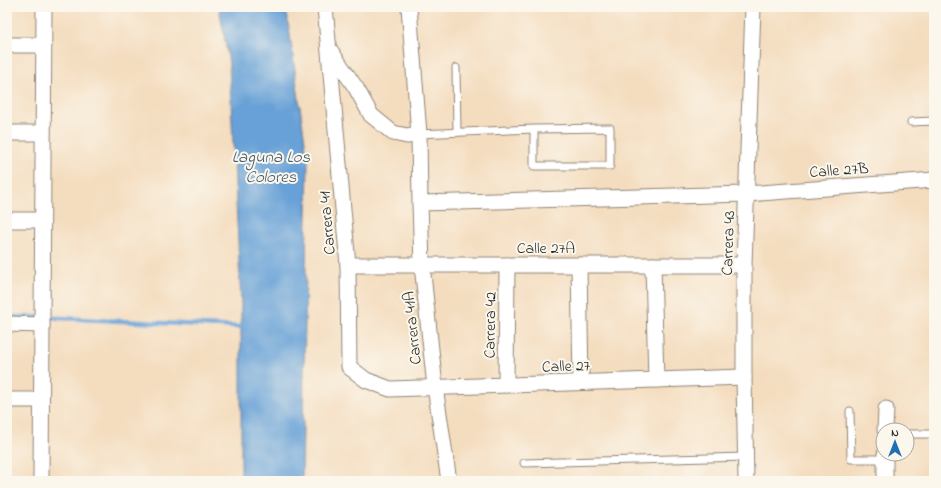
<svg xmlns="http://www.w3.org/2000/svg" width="941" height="488" viewBox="0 0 941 488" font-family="'Indie Flower',sans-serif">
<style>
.water{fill:#68a1d7;stroke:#4a6681}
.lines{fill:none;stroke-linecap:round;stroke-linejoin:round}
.stream{stroke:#68a1d7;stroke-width:4.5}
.service-casing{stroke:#908475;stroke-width:9}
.minor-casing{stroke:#908475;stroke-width:17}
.service{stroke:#fff;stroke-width:7}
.minor{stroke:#fff;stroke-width:15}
.labels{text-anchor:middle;stroke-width:4;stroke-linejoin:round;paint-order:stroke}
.street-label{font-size:16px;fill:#2b2b2b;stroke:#fbf7ec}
.water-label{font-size:17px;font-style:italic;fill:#435a70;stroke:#fbf7ec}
</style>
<rect width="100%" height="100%" fill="#fbf7ec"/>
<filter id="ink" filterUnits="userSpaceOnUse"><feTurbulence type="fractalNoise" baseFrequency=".025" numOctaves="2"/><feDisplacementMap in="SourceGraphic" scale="8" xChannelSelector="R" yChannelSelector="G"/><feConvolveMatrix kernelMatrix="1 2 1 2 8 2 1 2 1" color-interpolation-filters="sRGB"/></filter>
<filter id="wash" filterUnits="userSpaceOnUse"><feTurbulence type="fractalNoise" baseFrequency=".012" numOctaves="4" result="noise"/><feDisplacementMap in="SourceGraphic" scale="16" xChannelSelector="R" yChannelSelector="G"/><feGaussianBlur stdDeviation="0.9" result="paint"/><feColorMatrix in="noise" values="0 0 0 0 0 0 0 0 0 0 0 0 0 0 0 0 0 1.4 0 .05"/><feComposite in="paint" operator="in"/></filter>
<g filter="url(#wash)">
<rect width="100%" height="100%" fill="#f4ddbf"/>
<path class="water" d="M219,7H286L308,163L302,481H241V302L229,63Z"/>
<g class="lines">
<path class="stream" d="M7,317H40L241,327"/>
</g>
</g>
<g filter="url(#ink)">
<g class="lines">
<g class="service-casing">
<g id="service">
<path d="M456,68L457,132"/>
<path d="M911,122L934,121"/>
<path d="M419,134L534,129L610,128V166H534V129"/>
<path d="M850,411L851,459H885"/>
<path d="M907,434H934"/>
<path d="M524,463L746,457"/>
</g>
</g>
<g class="minor-casing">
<g id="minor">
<path d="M325,7L348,265L349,367L366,380L390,389L744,377"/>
<path d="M409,7L419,134L420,203L747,194L934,180"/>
<path d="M7,45H44"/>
<path d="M330,50L356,88L371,115L393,133L407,136L419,134"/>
<path d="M7,133H43"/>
<path d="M420,203L422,265L435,387L449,481"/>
<path d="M7,220H42"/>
<path d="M348,265H744"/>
<path d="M579,265L581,382"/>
<path d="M653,265L656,380"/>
<path d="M7,324L42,325"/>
<path d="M506,385L507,265"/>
<path d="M7,400H41"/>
<path d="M885,430L886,409"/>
<path d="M41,481L44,7"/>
<path d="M746,481L744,377V265L753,7"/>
<path d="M885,481V454"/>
</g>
</g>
<use href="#service" class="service"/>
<use href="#minor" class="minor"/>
</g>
</g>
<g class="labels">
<g class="street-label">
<text transform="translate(839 169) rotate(-4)" y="6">Calle 27B</text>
<text transform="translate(326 223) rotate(-95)" y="6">Carrera 41</text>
<text transform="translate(727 243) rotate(-88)" y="6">Carrera 43</text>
<text x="546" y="253">Calle 27A</text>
<text transform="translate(489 325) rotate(-89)" y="6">Carrera 42</text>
<text transform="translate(411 328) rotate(-96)" y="6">Carrera 41A</text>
<text transform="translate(566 365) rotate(-2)" y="6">Calle 27</text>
</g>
<g class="water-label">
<text x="271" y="162">Laguna Los<tspan x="271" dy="20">Colores</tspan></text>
</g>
</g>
<rect width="941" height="488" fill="none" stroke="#fbf7ec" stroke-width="24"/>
<g transform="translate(895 442)"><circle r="19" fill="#fbf7ec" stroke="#a8a59f"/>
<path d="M0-3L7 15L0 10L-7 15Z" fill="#1f6fb2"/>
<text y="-6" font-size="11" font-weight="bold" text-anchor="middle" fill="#2b2b2b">N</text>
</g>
</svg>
